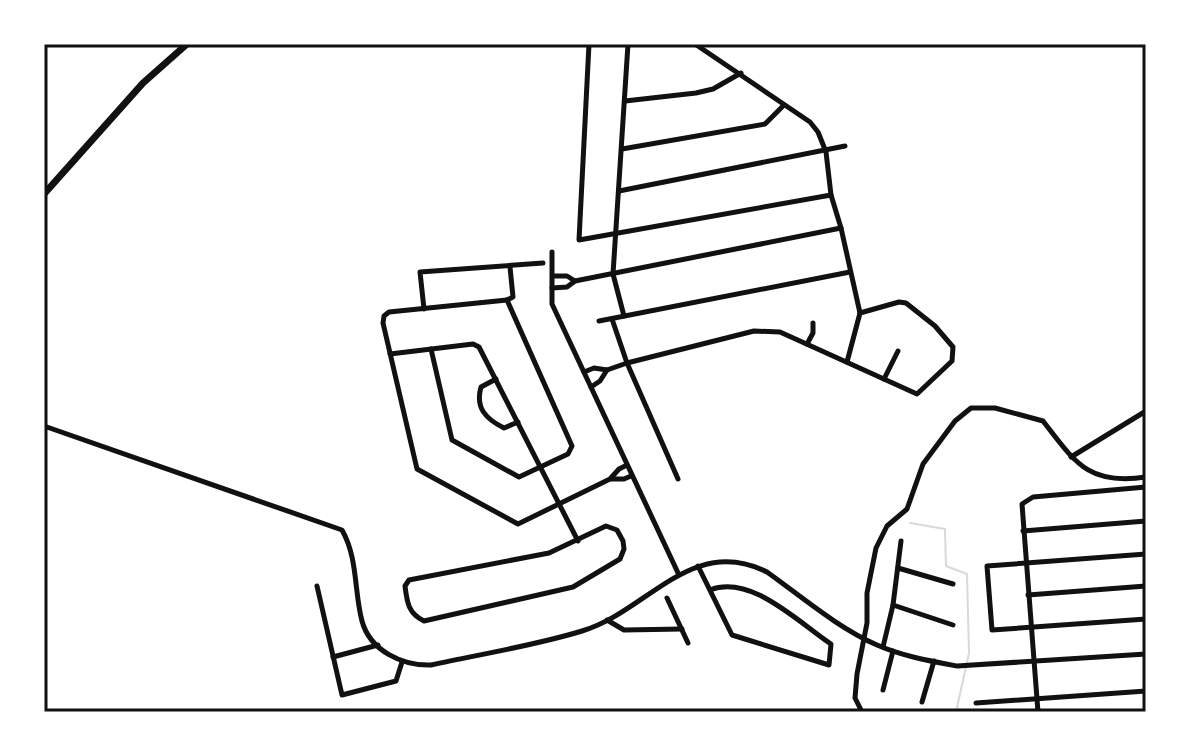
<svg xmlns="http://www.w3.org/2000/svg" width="1190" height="756" viewBox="0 0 1190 756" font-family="'Zilla Slab',serif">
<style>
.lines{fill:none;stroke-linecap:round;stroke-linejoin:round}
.stream{stroke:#d9d9d9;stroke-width:2}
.minor{stroke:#111;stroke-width:5}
.secondary{stroke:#111;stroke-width:7}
.neatline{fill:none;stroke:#111;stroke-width:3}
</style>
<rect width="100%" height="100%" fill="#fff"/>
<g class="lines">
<path class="stream" d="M910,523L945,529L946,566L967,574L969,653L956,712"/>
<g class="minor">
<path d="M589,44L579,240L831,195"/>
<path d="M695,44L810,122L818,132L826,152L831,195L841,228L860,313L847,362"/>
<path d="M625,101L696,93L713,89L741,73"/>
<path d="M622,149L765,124L784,105"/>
<path d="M619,191L845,146"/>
<path d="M552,252V304L679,575"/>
<path d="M575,281L841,228"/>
<path d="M552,288L567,287L575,281L567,276H553"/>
<path d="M507,300L389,312L384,316L383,323L417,469L518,524L610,479L619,469L627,465"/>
<path d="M424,309L420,272L543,263"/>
<path d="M624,316L613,274L628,44"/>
<path d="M612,319L627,363L678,479"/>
<path d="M599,321L850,272"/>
<path d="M807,344L813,333V323"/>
<path d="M431,349L452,440L519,477L568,454L572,446L507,300L513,297L510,267"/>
<path d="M390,354L473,344L479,347L578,541"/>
<path d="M584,372L594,368L607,370L627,363L754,331L780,332L917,394L952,361L953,347L935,326L906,303L899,302L860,313"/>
<path d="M496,379L481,387C475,408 486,419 504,428L518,422"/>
<path d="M884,379L898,351"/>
<path d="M591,387L600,381L607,370"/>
<path d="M44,426L342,530C358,558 354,591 362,621C370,651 403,666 431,665C481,654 533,646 582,631C647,612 691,534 767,572C802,597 838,628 877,645C902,656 930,661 957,666L1146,654"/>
<path d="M1071,457L1146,411"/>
<path d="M611,479H624L631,476"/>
<path d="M606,526L617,530L623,541L624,549L620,559L573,587L424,621C408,613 407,602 405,586L409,580L549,553Z"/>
<path d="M1023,531L1146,521"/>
<path d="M1146,554L987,566L992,630L1146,619"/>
<path d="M698,566L732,635L829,665L831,644C798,622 751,574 710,590"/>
<path d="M898,568L953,584"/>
<path d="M317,586L342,695L396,681L402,662"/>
<path d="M1028,595L1146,586"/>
<path d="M667,598L688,643"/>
<path d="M893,605L953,625"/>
<path d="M607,620L624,630L682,629"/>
<path d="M883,647L893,605L901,541"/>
<path d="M333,657L378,645"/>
<path d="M883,690L893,651"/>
<path d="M922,702L934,661"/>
<path d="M976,703L1146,691"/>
<path d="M862,712L855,698L857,674L867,623V593L876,548L887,526L907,509L923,464L955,421L971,408H995L1043,421C1075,462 1088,486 1146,477"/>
<path d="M1038,712L1022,504L1033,497L1146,487"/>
</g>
<path class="secondary" d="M44,194L143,83L187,44"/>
</g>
<rect width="1190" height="756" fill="none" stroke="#ffffff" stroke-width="92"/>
<rect x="46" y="46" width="1098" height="664" class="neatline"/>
</svg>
